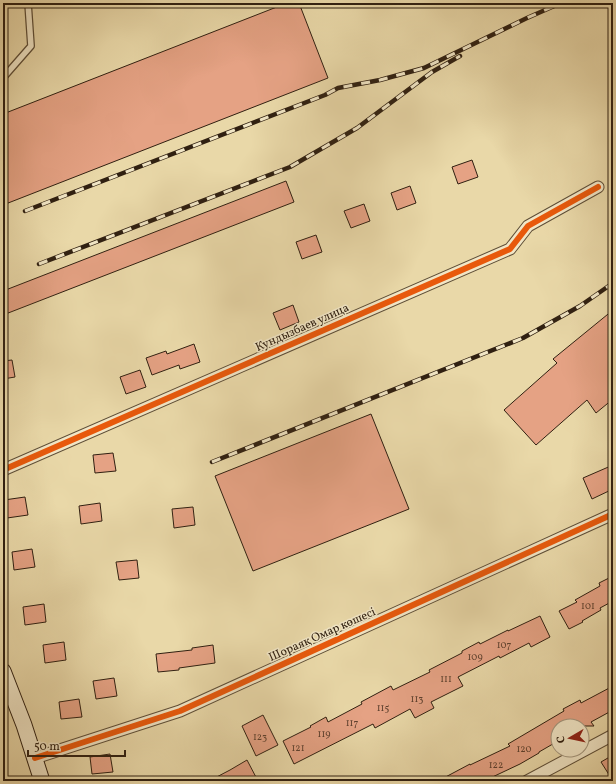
<svg xmlns="http://www.w3.org/2000/svg" width="616" height="784" viewBox="0 0 616 784" font-family="Vollkorn,serif">
<style>
.building{fill:#e5a284;stroke:#302011}
.lines{fill:none;stroke-linecap:round;stroke-linejoin:round}
.lane-casing{stroke:#5e4e37;stroke-width:8}
.street-casing{stroke:#5e4e37;stroke-width:13}
.secondary-casing{stroke:#302011;stroke-width:17}
.lane{stroke:#f1e6c6;stroke-width:5.5}
.street{stroke:#f1e6c6;stroke-width:11}
.secondary{stroke:#f1e6c6;stroke-width:15}
.rail-casing{stroke:#302011;stroke-width:4.5}
.rail{stroke:#f1e6c6;stroke-width:3;stroke-dasharray:9;stroke-linecap:butt}
.cycleway-casing{stroke:#f1e6c6;stroke-width:8}
.cycleway{stroke:#e8590c;stroke-width:6}
.labels{text-anchor:middle;stroke-width:3;stroke-linejoin:round;paint-order:stroke}
.number-label{font-size:10px;fill:#5d402e}
.street-label{font-size:12px;fill:#302011;stroke:#f1e6c6}
</style>
<rect width="100%" height="100%" fill="#e9d8a8"/>
<filter id="stains"><feTurbulence type="fractalNoise" baseFrequency=".005" numOctaves="4"/><feColorMatrix values="0 0 0 0 .2 0 0 0 0 .09 0 0 0 0 .02 0 0 0 .5 -.17"/></filter>
<radialGradient id="worn" r=".72"><stop offset=".6" stop-color="#630" stop-opacity="0"/><stop offset="1" stop-color="#630" stop-opacity=".3"/></radialGradient>
<g class="building">
<path d="M287,3H299L328,78L3,205V114Z"/>
<path d="M472,160L478,177L458,184L452,167Z"/>
<path d="M286,181L294,202L3,315V291Z"/>
<path d="M410,186L416,203L397,210L391,193Z"/>
<path d="M364,204L370,221L351,228L344,211Z"/>
<path d="M316,235L322,252L302,259L296,242Z"/>
<path d="M293,305L299,322L280,330L273,313Z"/>
<path d="M613,310V399L596,413L587,400L536,445L504,410L557,363L553,359Z"/>
<path d="M194,344L200,362L180,369L179,365L152,375L146,358L166,351L167,354Z"/>
<path d="M12,360L15,377L3,379V361Z"/>
<path d="M140,370L146,387L126,394L120,377Z"/>
<path d="M371,414L409,509L253,571L215,476Z"/>
<path d="M113,453L116,471L95,473L93,455Z"/>
<path d="M613,465V489L592,499L583,478Z"/>
<path d="M25,497L28,515L7,518L4,500Z"/>
<path d="M100,503L102,521L81,524L79,506Z"/>
<path d="M193,507L195,525L174,528L172,509Z"/>
<path d="M32,549L35,567L14,570L12,552Z"/>
<path d="M137,560L139,578L119,580L116,562Z"/>
<path d="M613,576V601L600,608L601,610L582,621L583,622L569,629L559,611L577,602L575,600L600,586L599,583Z"/>
<path d="M44,604L46,622L25,625L23,607Z"/>
<path d="M540,616L550,637L531,647L529,643L500,658L499,656L458,677L463,686L431,702L434,708L415,718L410,709L375,728L373,724L294,764L283,741L311,727L310,726L326,717L328,722L362,704L361,702L391,686L393,690L430,672L429,670L462,653V651L479,642L480,644L508,630V631Z"/>
<path d="M64,642L66,660L45,663L43,645Z"/>
<path d="M213,645L215,663L179,668V670L158,672L156,654L192,650V648Z"/>
<path d="M114,678L117,696L96,699L93,681Z"/>
<path d="M613,686V710L591,722L594,726H558V741L539,752V753L520,764L484,781H438L470,764V765L510,746L508,744L564,711L563,709L580,700L581,703Z"/>
<path d="M79,699L82,717L61,719L59,702Z"/>
<path d="M263,715L278,745L256,756L242,726Z"/>
<path d="M110,754L113,772L92,774L90,757Z"/>
<path d="M613,755V781L601,762Z"/>
<path d="M247,760L258,781H209L230,770Z"/>
</g>
<g class="lines">
<g class="lane-casing">
<path id="lane" d="M3,78L31,46L28,3"/>
</g>
<g class="street-casing">
<g id="street">
<path d="M3,470L510,249L528,226L598,187"/>
<path d="M35,758L180,711L613,514"/>
<path d="M527,781L613,735"/>
</g>
</g>
<g class="secondary-casing">
<path id="secondary" d="M3,671L24,725L42,781"/>
</g>
<use href="#lane" class="lane"/>
<use href="#street" class="street"/>
<use href="#secondary" class="secondary"/>
<g class="rail-casing">
<g id="rail">
<path d="M25,211L325,95L338,88L380,80L424,68L527,18L561,3"/>
<path d="M39,264L290,167L357,128L432,72L460,56"/>
<path d="M212,462L523,338L580,306L613,283"/>
</g>
</g>
<use href="#rail" class="rail"/>
<g class="cycleway-casing">
<g id="cycleway">
<path d="M3,470L510,249L528,226L598,187"/>
<path d="M35,758L180,711L613,514"/>
</g>
</g>
<use href="#cycleway" class="cycleway"/>
</g>
<g class="labels">
<g class="number-label">
<text x="588" y="609">101</text>
<text x="504" y="648">107</text>
<text x="475" y="660">109</text>
<text x="446" y="682">111</text>
<text x="417" y="702">113</text>
<text x="383" y="711">115</text>
<text x="352" y="726">117</text>
<text x="324" y="737">119</text>
<text x="260" y="740">123</text>
<text x="298" y="751">121</text>
<text x="524" y="752">120</text>
<text x="496" y="768">122</text>
</g>
<g class="street-label">
<text transform="translate(302 327) rotate(-24)" y="4">Кундызбаев улица</text>
<text transform="translate(322 634) rotate(-24)" y="4">Шораяқ Омар көшесі</text>
</g>
</g>
<rect width="616" height="784" fill="none" stroke="#e9d8a8" stroke-width="16"/>
<rect x="4" y="4" width="608" height="776" fill="none" stroke="#302011" stroke-width="2"/>
<rect x="8" y="8" width="600" height="768" fill="none" stroke="#302011"/>
<g transform="translate(570 738) rotate(261)"><circle r="19" fill="#f1e6c6" stroke="#a4977e"/>
<path d="M0-3L7 15L0 10L-7 15Z" fill="#8f2418"/>
<text y="-6" font-size="11" font-weight="bold" text-anchor="middle" fill="#302011">С</text>
</g>
<path d="M28 750v6h97v-6" fill="none" stroke="#302011" stroke-width="2"/>
<text x="34" y="750" font-size="12" fill="#302011" stroke="#f1e6c6" stroke-width="3" paint-order="stroke">50 m</text>
<rect width="100%" height="100%" filter="url(#stains)"/>
<rect width="100%" height="100%" fill="url(#worn)"/>
</svg>
